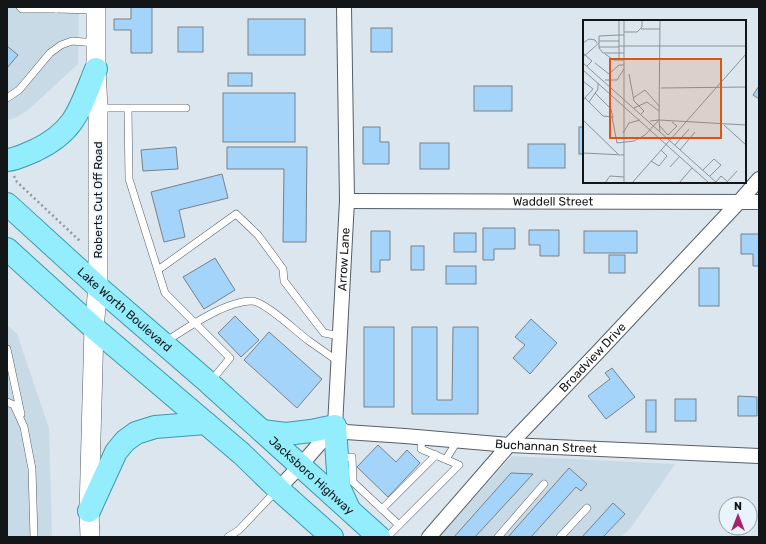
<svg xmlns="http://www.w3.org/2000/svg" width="766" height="544" viewBox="0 0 766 544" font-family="Rubik,sans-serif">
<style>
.built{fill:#c9dae7}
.building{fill:#a4d4f9;stroke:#788189}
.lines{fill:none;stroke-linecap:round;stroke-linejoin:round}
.lane-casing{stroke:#565f66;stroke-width:8}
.street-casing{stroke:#565f66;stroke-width:16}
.secondary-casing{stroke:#565f66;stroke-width:20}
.primary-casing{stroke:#399aac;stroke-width:24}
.path{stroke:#90989e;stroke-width:2.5;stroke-dasharray:2 3;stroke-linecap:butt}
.lane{stroke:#fff;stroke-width:7}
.street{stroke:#fff;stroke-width:14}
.secondary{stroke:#fff;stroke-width:19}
.primary{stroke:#94edfd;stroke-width:22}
.labels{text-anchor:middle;stroke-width:3;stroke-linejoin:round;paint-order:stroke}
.street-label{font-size:12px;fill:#131619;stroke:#e8f3fb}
.inset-road{fill:none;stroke:#8b9399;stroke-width:1}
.view{fill:#dd560d;fill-opacity:0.15;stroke:#dd560d;stroke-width:2}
.inset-edge{fill:none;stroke:#131619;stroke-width:2}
</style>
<rect width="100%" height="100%" fill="#dbe6ee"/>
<g class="built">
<path d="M7,7H79L78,64L28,110L15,118L7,120Z"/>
<path d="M7,325L17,334L49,428L52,537H7Z"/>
<path d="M512,456L675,464L630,529L621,537H439Z"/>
</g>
<g class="building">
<path d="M131,7H152V53H131V30H114V19H131Z"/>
<rect x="248" y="19" width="57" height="36"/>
<rect x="178" y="27" width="25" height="25"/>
<rect x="371" y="28" width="21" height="24"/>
<path d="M7,46L18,55L7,68Z"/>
<rect x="228" y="73" width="24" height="13"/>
<rect x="474" y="86" width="38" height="25"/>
<path d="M759,86V99L753,95Z"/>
<rect x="223" y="93" width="72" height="49"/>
<path d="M363,127H380V142H389V164H363Z"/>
<rect x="579" y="127" width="5" height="27"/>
<rect x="420" y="143" width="29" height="26"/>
<rect x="528" y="144" width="37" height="24"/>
<path d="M176,147L178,169L143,171L141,150Z"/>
<path d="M227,147H307L306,242H283L284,169H227Z"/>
<path d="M222,174L228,198L179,210L185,237L164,242L151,192Z"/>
<path d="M483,228H515V249H494V260H483Z"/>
<path d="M529,230H559V256H540V245H529Z"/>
<path d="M371,231H390V260H380V272H371Z"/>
<rect x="584" y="231" width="53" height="22"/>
<rect x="454" y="233" width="22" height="19"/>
<path d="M741,234H759V266H753V254H741Z"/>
<rect x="411" y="246" width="13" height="24"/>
<rect x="609" y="255" width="16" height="18"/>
<path d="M215,258L235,290L204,309L183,277Z"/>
<rect x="446" y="266" width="30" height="18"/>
<rect x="699" y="268" width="20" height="38"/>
<path d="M235,316L259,340L241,357L218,333Z"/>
<path d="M531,319L557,343L530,374L513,358L525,345L515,337Z"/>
<rect x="364" y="327" width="30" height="80"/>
<path d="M412,327H437V400H452L453,327H478V414H412Z"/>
<path d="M269,332L322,379L297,408L244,360Z"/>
<path d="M612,368L635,397L606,419L588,396L610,379L605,373Z"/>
<path d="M738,396L757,397V416H738Z"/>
<rect x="675" y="399" width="21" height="22"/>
<rect x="646" y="400" width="10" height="32"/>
<path d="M378,445L396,462L407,450L420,463L388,497L357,467Z"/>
<path d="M569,468L587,484L581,491L576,487L531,537H508Z"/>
<path d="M511,473L533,474L475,537H454Z"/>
<path d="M613,503L625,514L603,537H582Z"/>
</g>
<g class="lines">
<g class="lane-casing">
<g id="lane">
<path d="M20,7L22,9H56"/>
<path d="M56,7V9L96,10"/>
<path d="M7,98L19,90L50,53L61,45L72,41L96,43"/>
<path d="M98,108H186"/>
<path d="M128,109L129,179L165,293L230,358L211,381"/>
<path d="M158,270L236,214L258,235L283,269L284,281L324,333L340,336"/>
<path d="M165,342C187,328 225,301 252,301C264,301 298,333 309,341C319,348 329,355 339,362"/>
<path d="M7,349L21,414"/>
<path d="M7,402L14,405L24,427L32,469L34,537"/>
<path d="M339,458L352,457L353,482L399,525L387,537"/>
<path d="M446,459L458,440"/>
<path d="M382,509L436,455"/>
<path d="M399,525L459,465L421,449L422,437"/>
<path d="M228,537L239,530L277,490"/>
<path d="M498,537L544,484"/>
<path d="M560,537L587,508"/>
</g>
</g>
<g class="street-casing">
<g id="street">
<path id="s1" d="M347,201L759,202"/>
<path id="s2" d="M335,426L346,432L405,436L509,445L759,456"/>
<path id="s3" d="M278,489L300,466L335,426L347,201L344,7"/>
<path id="s4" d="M429,537L509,445L598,352L739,202L759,179"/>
</g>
</g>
<g class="secondary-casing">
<path id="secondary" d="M90,537L89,511L94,328L98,287V108L96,69V7"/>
</g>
<g class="primary-casing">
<g id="primary">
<path d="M7,160C18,159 26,154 36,150C76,131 80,108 96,69"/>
<path id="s5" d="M7,204L98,287L209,383L379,537"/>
<path d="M7,249L94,328L242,454L278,489L332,537"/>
<path d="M262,431L286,434L311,431L335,426L339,487L348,507"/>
<path d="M89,511L116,452L125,441L136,433L155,427L206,423"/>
</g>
</g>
<path class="path" d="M14,176L17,182L81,242"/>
<use href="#lane" class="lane"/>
<use href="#street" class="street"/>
<use href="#secondary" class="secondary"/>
<use href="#primary" class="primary"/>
</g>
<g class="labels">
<g class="street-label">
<text transform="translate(98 200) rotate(-90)" y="4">Roberts Cut Off Road</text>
<text dy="4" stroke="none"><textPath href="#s1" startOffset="206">Waddell Street</textPath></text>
<text dy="4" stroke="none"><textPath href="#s3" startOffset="252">Arrow Lane</textPath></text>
<text dy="4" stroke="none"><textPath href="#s5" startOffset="158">Lake Worth Boulevard</textPath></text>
<text dy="4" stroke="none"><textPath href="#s4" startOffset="243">Broadview Drive</textPath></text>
<text dy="4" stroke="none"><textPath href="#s2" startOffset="213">Buchannan Street</textPath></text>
<text dy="4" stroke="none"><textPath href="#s5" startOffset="408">Jacksboro Highway</textPath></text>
</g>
</g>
<g transform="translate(583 20)">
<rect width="163" height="163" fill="#dbe6ee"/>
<path class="inset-road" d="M58,9H77M41,12H54L59,7V0M16,21H36M0,23L6,19L12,20L14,23M16,23V28L20,33H41M36,26V15H41M16,27H36M0,33L9,41L4,46M22,34L31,40H36M0,37L16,23V16L36,15V0M41,40H36V26H163M0,43L134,163M12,43L26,54L36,45H41M0,50L126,163M46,54L51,81L61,91L58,94M22,60H34L41,49M0,61L10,69L0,80M78,68L163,67M12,73L28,89L30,98M2,78L20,96L29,97L34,123L51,121L62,115L76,100L77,0M50,78L62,70L77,87M6,82L15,69V63M51,88L64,82L76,91M0,100L35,134M76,100L163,105M67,101L76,100L77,111M76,105L85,115M141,105L163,125M40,113L46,103L57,100M85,115L94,106L89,102M92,125L106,109M97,130L112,112M0,133L41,135M68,141L76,146L84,136L78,130M87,147L97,136M120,150L131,139L138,145L127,156M133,162L138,156L145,162M144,162L154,151M22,163L27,156L41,157M41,163V0M49,163L163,34M96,163L109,148"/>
<path class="view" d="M27,39H138V118H27Z"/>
<rect width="163" height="163" class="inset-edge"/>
</g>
<rect width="766" height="544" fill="none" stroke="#131619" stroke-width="16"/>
<g transform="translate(738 516)"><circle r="19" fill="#e8f3fb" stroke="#939ba1"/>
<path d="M0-3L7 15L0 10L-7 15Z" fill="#a6206b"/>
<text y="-6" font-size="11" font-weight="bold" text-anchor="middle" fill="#131619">N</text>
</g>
</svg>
